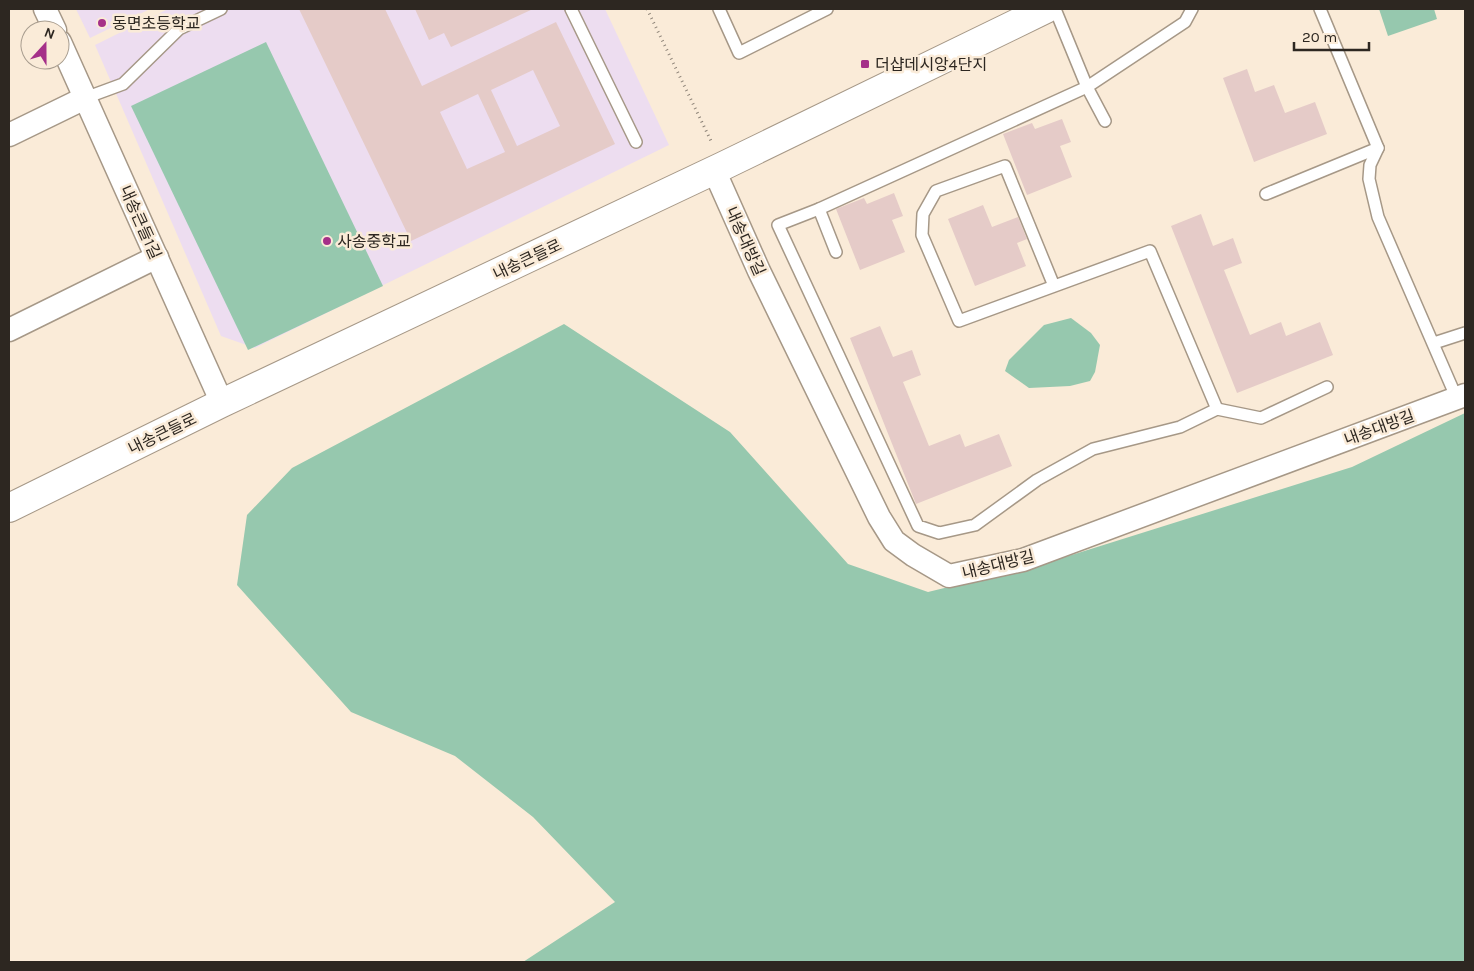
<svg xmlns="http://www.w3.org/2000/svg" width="1474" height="971" viewBox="0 0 1474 971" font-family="Karla,'Noto Sans KR',sans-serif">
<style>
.education{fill:#edddf0}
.green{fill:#96c8ae}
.building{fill:#e5cbc8;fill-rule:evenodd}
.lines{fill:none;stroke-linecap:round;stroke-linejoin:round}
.service-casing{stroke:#a69887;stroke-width:14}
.minor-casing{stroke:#a69887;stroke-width:25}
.tertiary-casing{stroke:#a69887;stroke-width:30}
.path{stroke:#8e8478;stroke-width:3;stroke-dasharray:1 4;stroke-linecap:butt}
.service{stroke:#fff;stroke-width:11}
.minor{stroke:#fff;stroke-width:22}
.tertiary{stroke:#fff;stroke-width:28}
.poi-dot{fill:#a53089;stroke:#faebd8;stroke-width:2}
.labels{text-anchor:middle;stroke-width:5;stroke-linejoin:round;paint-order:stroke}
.poi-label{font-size:16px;fill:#2d2721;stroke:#faebd8;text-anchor:start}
.street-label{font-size:16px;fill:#2d2721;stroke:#faebd8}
</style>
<rect width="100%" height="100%" fill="#faebd8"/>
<g class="education">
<path d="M76,9H150L90,38Z"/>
<path d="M168,9H605L669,145L255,348L221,336L95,45Z"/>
</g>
<g class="green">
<path d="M1379,9H1434L1437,19L1388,36Z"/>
<path d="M266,42L383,286L248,350L131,106Z"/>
<path d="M1071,318L1091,333L1100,345L1095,372L1090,381L1070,386L1029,388L1005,371L1009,360L1044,325Z"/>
<path d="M564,324L730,432L848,564L928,592L1043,564L1352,467L1465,413V962H523L615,902L533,817L455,756L351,712L237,585L247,515L292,468Z"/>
</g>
<g class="building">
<path d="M299,9H385L422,86L556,22L615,144L411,241ZM533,70L560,126L517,146L491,90ZM478,94L505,152L467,169L440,112Z"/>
<path d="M415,9H533L451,47L444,33L429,40Z"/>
<path d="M1247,69L1255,92L1274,85L1285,113L1315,102L1327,134L1254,162L1223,78Z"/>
<path d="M1062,119L1071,142L1060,146L1072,177L1027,195L1003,134L1032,123L1035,129Z"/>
<path d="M894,193L903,216L892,220L905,252L860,270L836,209L864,198L867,204Z"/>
<path d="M983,205L992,227L1018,217L1027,239L1017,243L1026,266L975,286L948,219Z"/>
<path d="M1201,214L1213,246L1233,238L1242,263L1224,270L1250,335L1281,322L1286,336L1320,322L1333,355L1237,393L1171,226Z"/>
<path d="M880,326L893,357L912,350L921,375L903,382L929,446L960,434L965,447L999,434L1012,466L916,504L850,338Z"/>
</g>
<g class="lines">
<g class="service-casing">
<g id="service">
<path d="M571,9L636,142"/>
<path d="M719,9L739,53L827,9"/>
<path d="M1055,9L1087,87L1105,121"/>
<path d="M1192,9L1185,22L1087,87L819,209L778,225L918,526L939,533L975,525L1037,480L1093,449L1180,427L1217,409L1261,418L1327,387"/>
<path d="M1320,9L1378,148L1370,165L1369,179L1378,217L1457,399"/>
<path d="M85,98L123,84L179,29L221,9"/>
<path d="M1266,194L1378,148"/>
<path d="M819,209L836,252"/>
<path d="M1054,286L1005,166L936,191L923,214L922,235L959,321L1150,251L1217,409"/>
<path d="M1434,343L1465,333"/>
</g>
</g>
<g class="minor-casing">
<g id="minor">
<path d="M45,9L55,30"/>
<path d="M60,42L222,403"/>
<path d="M9,135L85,98"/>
<path d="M714,170L759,271L879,517L894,541L913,555L949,576L1023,560L1465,395"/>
<path d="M9,330L157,257"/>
</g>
</g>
<g class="tertiary-casing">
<path id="tertiary" d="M9,508L222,403L723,166L1046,9"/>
</g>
<path class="path" d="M647,9L712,143"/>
<use href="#service" class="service"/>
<use href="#minor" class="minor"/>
<use href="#tertiary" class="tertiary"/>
</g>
<g class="poi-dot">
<circle cx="102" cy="23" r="5"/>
<rect x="860" y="59" width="10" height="10" rx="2.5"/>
<circle cx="327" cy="241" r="5"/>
</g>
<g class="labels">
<g class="poi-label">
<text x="112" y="29">동면초등학교</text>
<text x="875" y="70">더샵데시앙4단지</text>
<text x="337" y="247">사송중학교</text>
</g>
<g class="street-label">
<text transform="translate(141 222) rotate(66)" y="6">내송큰들1길</text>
<text transform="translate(746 241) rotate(66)" y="6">내송대방길</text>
<text transform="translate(527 259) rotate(-25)" y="6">내송큰들로</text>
<text transform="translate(1379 427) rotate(-20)" y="6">내송대방길</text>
<text transform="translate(162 433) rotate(-26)" y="6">내송큰들로</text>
<text transform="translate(998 564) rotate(-14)" y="6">내송대방길</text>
</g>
</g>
<rect width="1474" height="971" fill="none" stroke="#2d2721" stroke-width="20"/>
<g transform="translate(45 45) rotate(21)"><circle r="24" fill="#faebd8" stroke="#a89d8f"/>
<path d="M0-4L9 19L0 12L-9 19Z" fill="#a53089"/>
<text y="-8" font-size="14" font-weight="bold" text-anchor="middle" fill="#2d2721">N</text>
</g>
<path d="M1294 42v8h75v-8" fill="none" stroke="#2d2721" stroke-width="2.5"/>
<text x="1302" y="42" font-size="15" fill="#2d2721" stroke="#faebd8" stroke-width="4" paint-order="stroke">20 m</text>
</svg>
